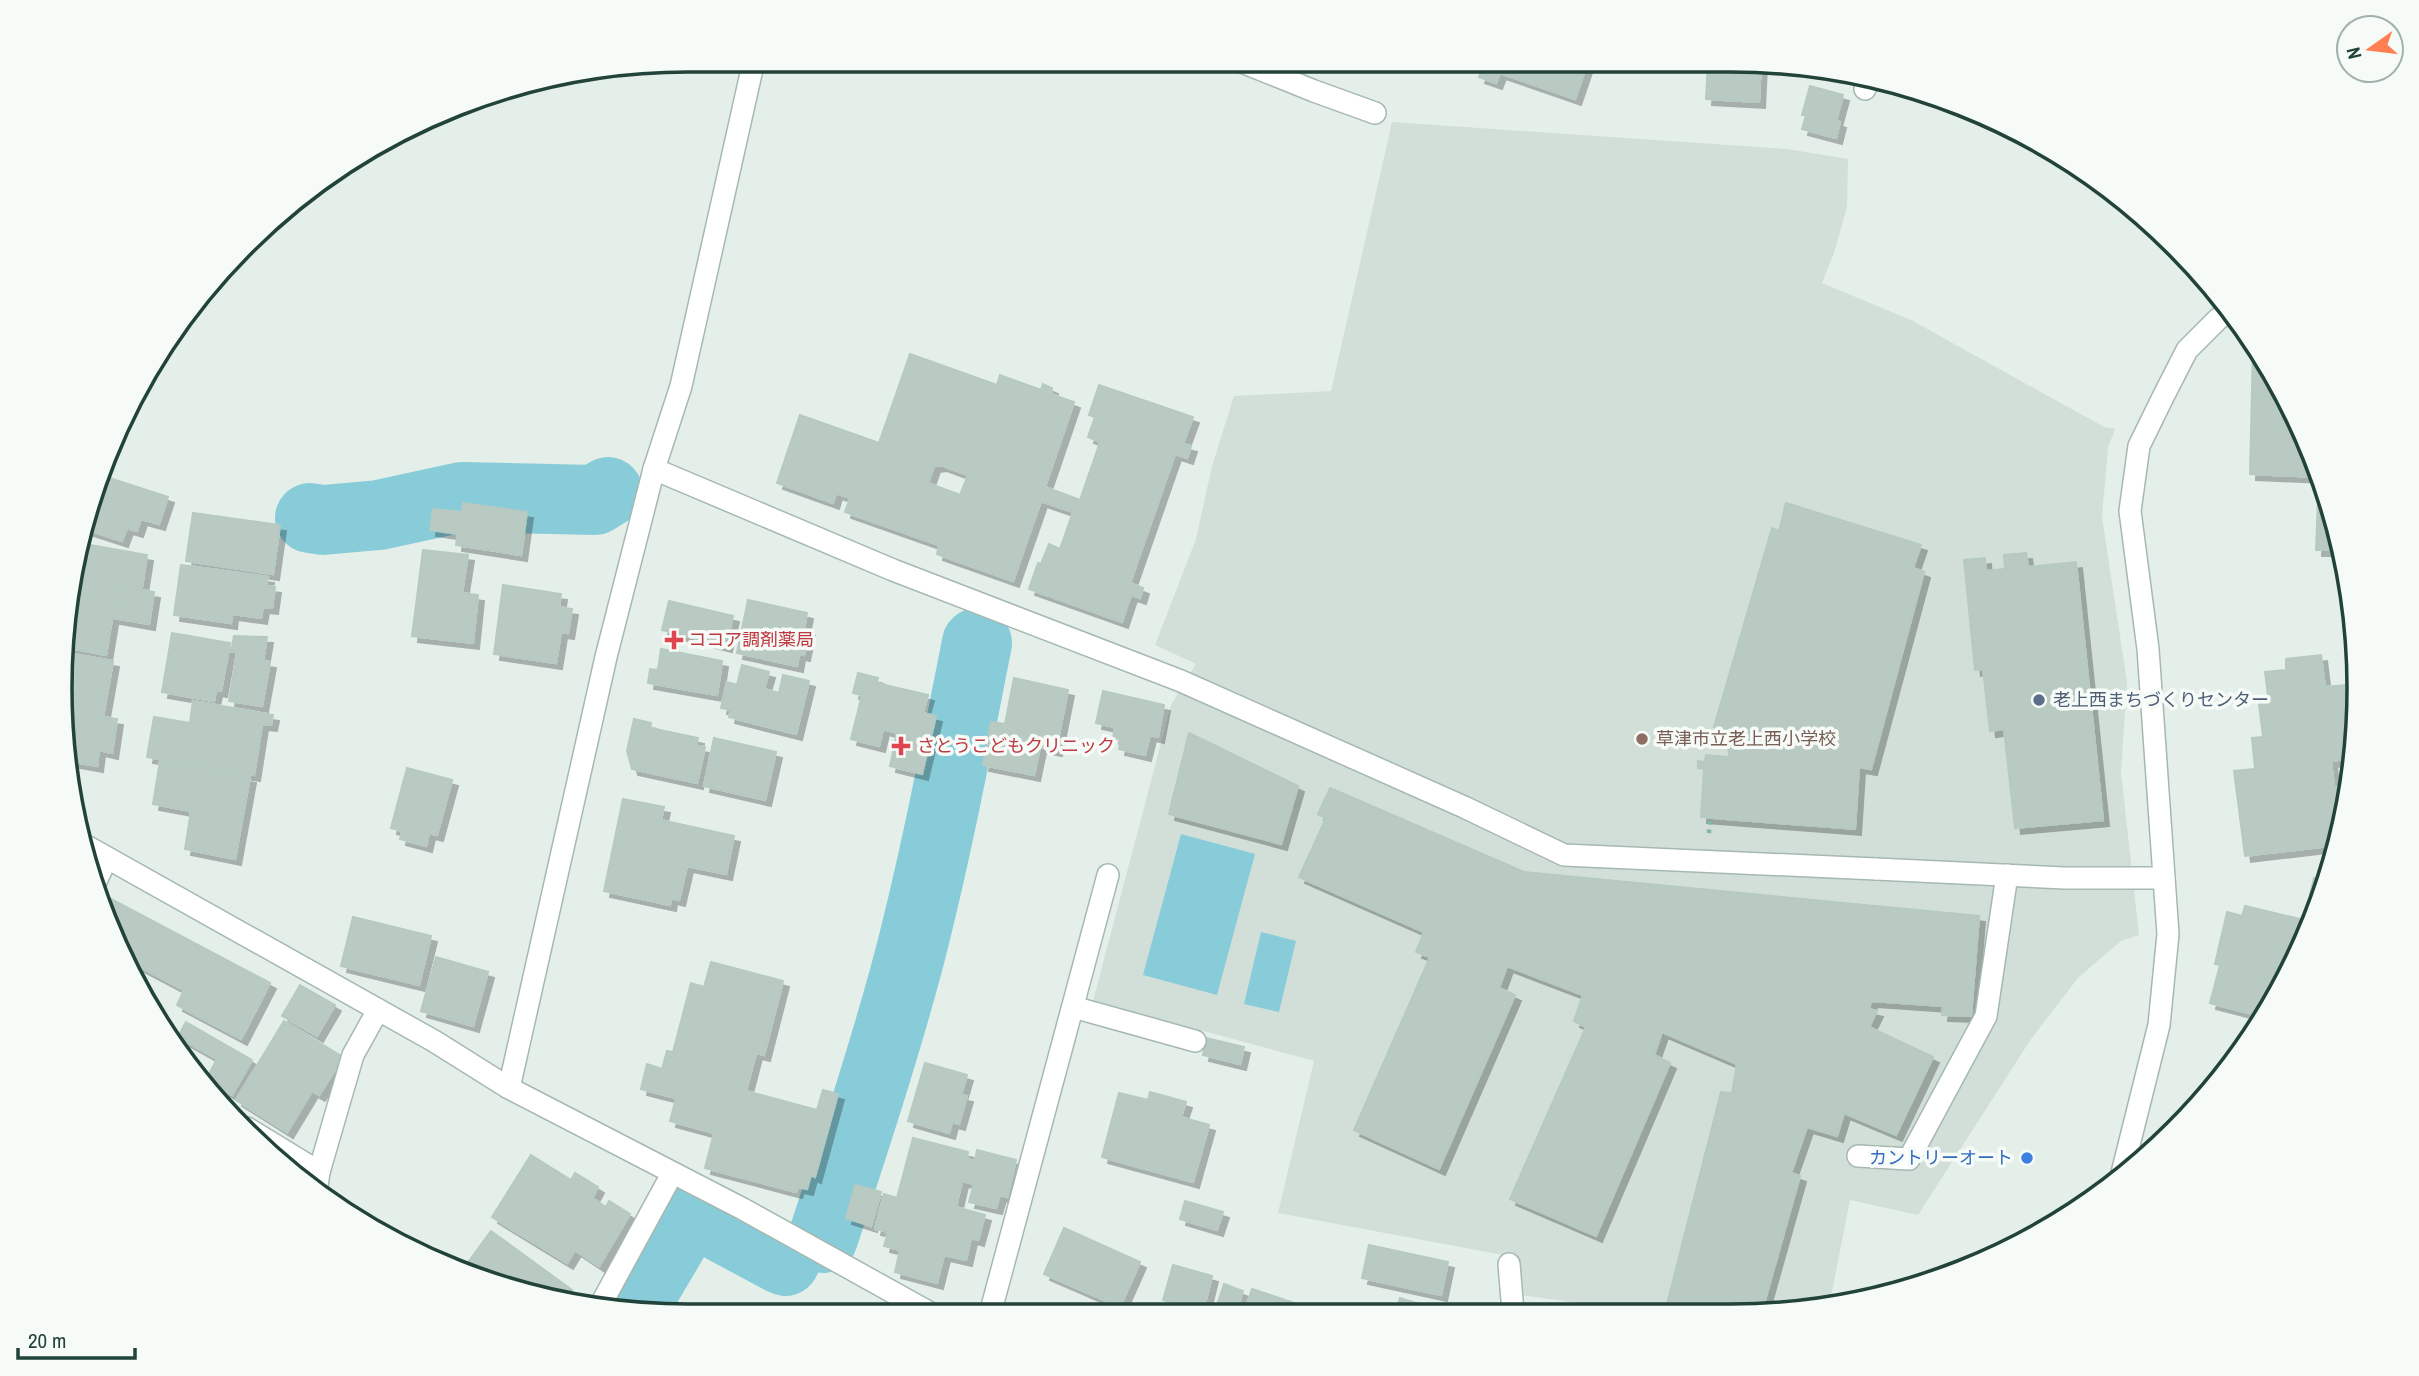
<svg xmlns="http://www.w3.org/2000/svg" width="2419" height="1376" viewBox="0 0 2419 1376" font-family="'Archivo Narrow','Noto Sans JP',sans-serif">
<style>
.built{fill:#d2dfd9}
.water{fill:#88ccd9}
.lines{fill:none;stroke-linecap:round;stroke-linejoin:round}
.river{stroke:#88ccd9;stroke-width:70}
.building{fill:#b9cac3;stroke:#b6cac2;stroke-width:2;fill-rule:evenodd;filter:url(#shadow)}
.service-casing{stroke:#a6b8b2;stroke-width:24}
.pedestrian-casing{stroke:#a6b8b2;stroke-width:24}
.minor-casing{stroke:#a6b8b2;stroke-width:24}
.path{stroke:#82b6a6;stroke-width:4.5;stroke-dasharray:3.5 5;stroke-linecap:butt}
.service{stroke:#fff;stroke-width:21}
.pedestrian{stroke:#fff;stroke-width:21}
.minor{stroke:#fff;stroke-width:21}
.health-dot{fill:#e0444e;stroke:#f6fbf8;stroke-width:2.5}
.service-dot{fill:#5c6f8a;stroke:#f6fbf8;stroke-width:2.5}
.education-dot{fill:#8d6e63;stroke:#f6fbf8;stroke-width:2.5}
.shop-dot{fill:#3f7fe0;stroke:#f6fbf8;stroke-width:2.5}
.labels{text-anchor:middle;stroke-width:7;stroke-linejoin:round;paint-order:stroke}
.health-label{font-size:18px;fill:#be3a42;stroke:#f6fbf8;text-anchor:start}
.service-label{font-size:18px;fill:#4e5e75;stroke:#f6fbf8;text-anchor:start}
.education-label{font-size:18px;fill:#785e54;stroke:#f6fbf8;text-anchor:start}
.shop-label{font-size:18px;fill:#366cbe;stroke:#f6fbf8;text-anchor:end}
.rim{fill:none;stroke:#21433a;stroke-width:3.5}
</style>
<defs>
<filter id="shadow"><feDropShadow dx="6" dy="6" stdDeviation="0" flood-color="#0004"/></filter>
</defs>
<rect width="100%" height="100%" fill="#e4efea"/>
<path class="built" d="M1392,122L1787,149L1848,159L1847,207L1834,253L1822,283L1913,321L2104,427L2115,429L2108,448L2102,517L2127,682L2121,772L2139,935L2121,941L2078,978L2031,1039L1918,1215L1850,1200L1829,1307L1813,1311L1621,1312V1309L1520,1295L1519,1258L1278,1213L1314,1061L1093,1001L1171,705L1196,664L1155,645L1196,539L1212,466L1234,396L1331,391Z"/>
<g class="water">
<path d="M1181,834L1255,854L1217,995L1143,975Z"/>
<path d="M1261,932L1296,941L1279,1012L1244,1004Z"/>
</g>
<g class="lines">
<g class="river">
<path d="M310,518L323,520L379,515L462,497L595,500L608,492"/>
<path d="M823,1238C853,1146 884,1053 909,959C936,855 956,749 977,643"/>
<path d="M631,1312L686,1219L697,1214L785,1261"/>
</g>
</g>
<g class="building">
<path d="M1462,60L1588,61L1575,99L1500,73L1496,83L1479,77L1482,67Z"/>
<path d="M1708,61H1761L1759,102L1706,99Z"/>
<path d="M1810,86L1843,95L1836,121L1840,122L1836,138L1802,129L1806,115H1802Z"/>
<path d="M2253,349H2257L2295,410L2338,526L2343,557H2338L2339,550H2316L2319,477L2250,474Z"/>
<path d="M910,354L997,385L1000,375L1041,390L1043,384L1052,388L1051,394L1074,402L1045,487L1080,500L1100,442L1088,437L1095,417L1089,415L1099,385L1193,417L1183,444L1191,446L1187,458L1175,454L1130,583L1143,588L1140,598L1131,595L1122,622L1029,589L1038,563L1041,564L1049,544L1060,549L1073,512L1041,501L1013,581L937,554L939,545L845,512L850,498L836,493L833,503L777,483L800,415L879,443ZM941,465L968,475L960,495L928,483L934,466Z"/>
<path d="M103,476L168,497L159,524L141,519L137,531L127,528L122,541L81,528Z"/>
<path d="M463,503L527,512L521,555L456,545L458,534L430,530L433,509L462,512Z"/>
<path d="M1786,503L1921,545L1913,568L1924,572L1871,769L1859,767L1855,829L1701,817L1704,769L1698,768V761L1705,762L1706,755L1729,757L1728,729L1714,727L1772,528L1779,531Z"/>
<path d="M193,513L280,525L273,574L186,561Z"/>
<path d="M79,543L147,555L142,587L118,583L106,655L69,648Z"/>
<path d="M423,550L468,555L462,593L478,595L473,643L412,636Z"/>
<path d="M2026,553L2028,567L2076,562L2103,820L2015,828L2004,729L1990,731L1983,669L1975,670L1964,560L1985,558L1986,571L2005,569L2004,555Z"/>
<path d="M181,565L268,577L266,586L275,587L272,608L263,607L261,618L232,614L231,623L174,615Z"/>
<path d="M503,585L561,594L559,607L572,609L568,633L561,632L556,663L494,654Z"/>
<path d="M120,586L154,592L149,624L114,618Z"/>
<path d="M748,600L807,613L804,629L809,630L804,655L799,654L797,666L737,653Z"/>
<path d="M669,601L733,616L726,646L662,630Z"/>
<path d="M172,633L230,643L221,691L216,690L214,701L162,692Z"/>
<path d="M234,636L267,637L263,661L270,662L262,706L229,701L237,652H231Z"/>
<path d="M661,649L722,661L717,695L648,683L650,669L658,670Z"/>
<path d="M68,653L113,661L103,717L117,719L112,753L99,750L97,766L68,761L61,729Z"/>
<path d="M2321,655L2325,687L2346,685L2354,758L2331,761L2334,787L2351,785L2337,845L2245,856L2234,771L2255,769L2252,738L2263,737L2259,704L2269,703L2265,672L2286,670V659Z"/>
<path d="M742,665L769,672L764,689L779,693L783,675L809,681L796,734L729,717L731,710L721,708L727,682L737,685Z"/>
<path d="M858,673L878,678L876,683L928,695L923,713L936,716L922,774L890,766L897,733L883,729L879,746L851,739L862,695L853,693Z"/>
<path d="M1014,678L1068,690L1056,750L1040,747L1034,775L983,765L991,722L1005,724Z"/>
<path d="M1103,691L1164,705L1158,737L1150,735L1145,755L1119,749L1121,740L1113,738L1115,727L1096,723Z"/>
<path d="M193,701L273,715L271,725L262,724L254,775L147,757L154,717L190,723Z"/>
<path d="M634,719L651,723L650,728L698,738L696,746L705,747L697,783L632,769L627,751Z"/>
<path d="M1189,733L1298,786L1281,844L1169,814Z"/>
<path d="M714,738L776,752L765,800L704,786Z"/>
<path d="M160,761L250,777L235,859L185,849L191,811L153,804Z"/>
<path d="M407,768L452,780L437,835L429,833L426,846L400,839L402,831L391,828Z"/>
<path d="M1330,788L1524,872L1979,916L1971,1016L1942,1015L1943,1006L1871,1001L1869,1009L1877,1011L1869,1027L1933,1057L1896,1135L1844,1113L1837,1136L1807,1127L1791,1173L1800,1176L1762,1311L1665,1312L1721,1092L1732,1093L1737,1064L1662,1032L1654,1055L1670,1063L1596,1236L1510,1199L1586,1027L1574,1021L1583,995L1507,966L1499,988L1515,995L1439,1169L1354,1130L1430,957L1416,952L1424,932L1299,877L1326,818L1318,814Z"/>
<path d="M623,799L664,807L661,820L734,836L726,874L687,866L679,900L671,898L670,905L604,891Z"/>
<path d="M2314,878L2328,881L2326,890L2275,1003L2264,1017L2210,1003L2220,965L2215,964L2227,912L2242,916L2245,906L2304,920Z"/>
<path d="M111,899L270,983L241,1039L177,1005L184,990L127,960L107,928L104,913Z"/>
<path d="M353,917L431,936L419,985L341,966Z"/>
<path d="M436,957L488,972L473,1026L421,1011Z"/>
<path d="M711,962L783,981L764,1055L756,1053L746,1091L817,1110L823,1090L838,1094L815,1177L811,1175L807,1189L798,1187L796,1192L705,1168L714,1133L670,1121L676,1098L641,1089L647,1064L662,1069L667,1051L673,1052L691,983L704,987Z"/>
<path d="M300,985L335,1005L317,1036L282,1016Z"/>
<path d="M284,1021L343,1057L319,1095L312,1091L287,1132L236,1100Z"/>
<path d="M186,1022L252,1060L232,1095L206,1080L217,1059L178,1037Z"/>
<path d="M1206,1038L1244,1047L1240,1064L1203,1055Z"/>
<path d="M925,1063L967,1075L961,1095L967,1096L959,1124L952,1122L949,1133L908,1121Z"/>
<path d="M1150,1092L1186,1102L1181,1117L1209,1125L1193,1182L1102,1157L1119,1093L1148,1100Z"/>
<path d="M913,1138L968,1152L967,1159L975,1161L977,1150L1016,1160L1007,1197L1000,1195L996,1208L969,1202L974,1184L962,1181L956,1207L985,1215L978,1240L971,1238L966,1260L944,1255L937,1283L895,1272L900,1250L884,1246L888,1232L875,1229L884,1194L897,1198Z"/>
<path d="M531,1155L571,1180L575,1173L598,1187L592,1198L606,1207L609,1201L630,1214L599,1266L575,1250L567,1263L492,1217Z"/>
<path d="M855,1185L881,1192L871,1226L846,1218Z"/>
<path d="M1185,1201L1223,1212L1217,1230L1180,1219Z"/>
<path d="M1064,1228L1140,1262L1120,1307L1044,1274Z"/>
<path d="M491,1231L572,1290L565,1299L504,1287L469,1261Z"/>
<path d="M1369,1245L1448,1262L1441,1295L1362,1278Z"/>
<path d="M1173,1265L1212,1276L1203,1312L1163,1300Z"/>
<path d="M1224,1284L1243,1291L1238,1308L1218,1302Z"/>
<path d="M1252,1289L1324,1313H1244Z"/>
<path d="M1400,1298L1425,1306L1423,1313H1369L1372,1304L1396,1312Z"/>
<path d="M1151,1304L1180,1313H1147Z"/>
</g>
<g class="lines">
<g class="service-casing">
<g id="service">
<path d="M1865,89L1869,80"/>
<path d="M1876,869L2064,878H2164"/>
<path d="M96,881L107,858"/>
<path d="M1073,1007L1195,1041"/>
<path d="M247,1128L319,1172"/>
<path d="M1858,1156L1909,1159L1986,1016L2007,875"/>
<path d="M317,1186L319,1172L353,1055L378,1010"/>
<path d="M990,1314L1108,875"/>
</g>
</g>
<g class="pedestrian-casing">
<path id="pedestrian" d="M654,469L893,570L1181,681L1464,807L1564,855L1876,869"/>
</g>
<g class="minor-casing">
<g id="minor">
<path d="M1237,60L1314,91L1375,113"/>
<path d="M88,847L434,1041L509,1088L743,1209L932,1314"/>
<path d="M509,1088L606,657L654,469L681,386L754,60"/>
<path d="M2121,1177L2159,1025L2168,934L2148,649L2130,511L2139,446L2163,397L2187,350L2218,319L2232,309"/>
<path d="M1509,1264L1513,1312"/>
<path d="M600,1306L672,1174"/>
</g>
</g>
<path class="path" d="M1709,833L1710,818"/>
<use href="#service" class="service"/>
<use href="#pedestrian" class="pedestrian"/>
<use href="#minor" class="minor"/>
</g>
<g class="health-dot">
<path d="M670.5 629.5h7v7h7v7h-7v7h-7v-7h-7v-7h7z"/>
<path d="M897.5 735.5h7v7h7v7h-7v7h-7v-7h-7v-7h7z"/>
</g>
<circle class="service-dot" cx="2039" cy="700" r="7"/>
<circle class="education-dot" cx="1642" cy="739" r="7"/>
<circle class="shop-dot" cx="2027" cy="1158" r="7"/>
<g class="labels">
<g class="health-label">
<text x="688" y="646">ココア調剤薬局</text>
<text x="917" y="752">さとうこどもクリニック</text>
</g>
<g class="service-label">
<text x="2053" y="706">老上西まちづくりセンター</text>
</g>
<g class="education-label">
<text x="1656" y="745">草津市立老上西小学校</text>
</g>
<g class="shop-label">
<text x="2013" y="1164">カントリーオート</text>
</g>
</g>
<path d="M0 0H2419V1376H0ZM688 72H1731A616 616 0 0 1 2347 688V688A616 616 0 0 1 1731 1304H688A616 616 0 0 1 72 688V688A616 616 0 0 1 688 72Z" fill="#f6fbf8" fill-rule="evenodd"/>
<path class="rim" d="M688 72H1731A616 616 0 0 1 2347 688V688A616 616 0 0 1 1731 1304H688A616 616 0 0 1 72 688V688A616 616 0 0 1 688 72Z"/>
<g transform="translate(2370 49) rotate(256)"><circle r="33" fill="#f6fbf8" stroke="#a1b1ac" stroke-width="2"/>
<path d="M0-5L12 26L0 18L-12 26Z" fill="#ff7f53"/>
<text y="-10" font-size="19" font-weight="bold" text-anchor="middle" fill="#21433a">N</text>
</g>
<path d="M18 1348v10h117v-10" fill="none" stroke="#21433a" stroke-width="3.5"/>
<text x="28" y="1348" font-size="21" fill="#21433a" stroke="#f6fbf8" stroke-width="5" paint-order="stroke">20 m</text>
</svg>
